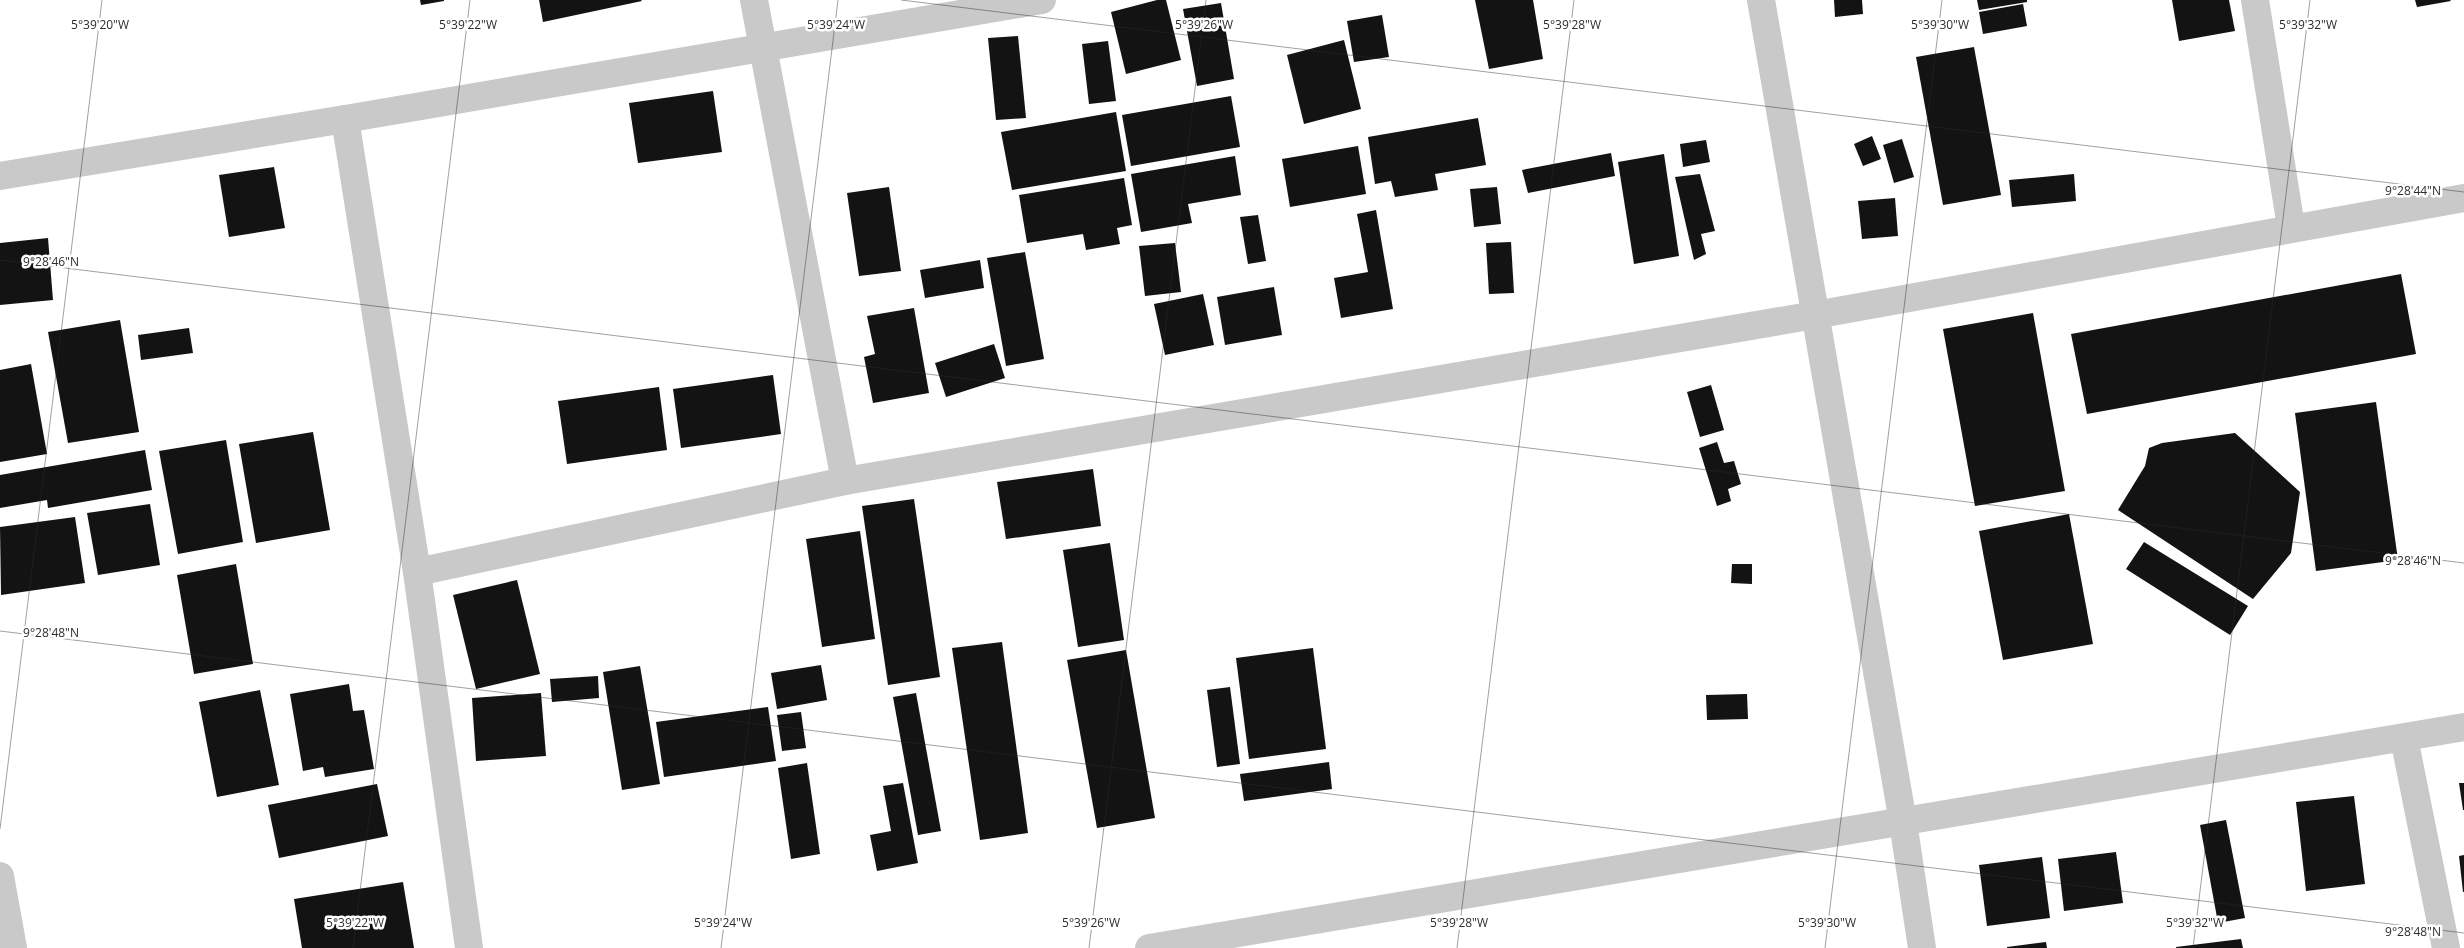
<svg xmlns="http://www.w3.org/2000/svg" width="2464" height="948" viewBox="0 0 2464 948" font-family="'Open Sans',sans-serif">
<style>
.building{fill:#131313}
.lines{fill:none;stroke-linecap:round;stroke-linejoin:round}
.street{stroke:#c9c9c9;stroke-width:28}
.ticks{fill:none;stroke:#2c2c2c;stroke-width:1;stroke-opacity:0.45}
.ticks-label{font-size:12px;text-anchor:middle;fill:#2c2c2c;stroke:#fff;stroke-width:5;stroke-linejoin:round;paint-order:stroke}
</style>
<rect width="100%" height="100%" fill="#fff"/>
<g class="building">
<path d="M420,0H444V1L421,5Z"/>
<path d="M539,0H641L642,1L543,22Z"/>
<path d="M1157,0H1166L1181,60L1126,74L1111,12Z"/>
<path d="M1475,0H1533L1543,59L1489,69Z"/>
<path d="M1834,0H1862L1863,14L1835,17Z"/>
<path d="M1977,0H2027V2L1979,10Z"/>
<path d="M2172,0H2229L2235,31L2179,41Z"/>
<path d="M2415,0H2450L2451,1L2417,7Z"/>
<path d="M1221,3L1234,79L1197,86L1183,9Z"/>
<path d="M2023,4L2027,26L1983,34L1979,12Z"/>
<path d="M1382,15L1389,57L1354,62L1347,21Z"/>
<path d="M1018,36L1026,118L996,120L988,38Z"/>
<path d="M1344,40L1361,109L1304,124L1287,55Z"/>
<path d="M1108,41L1116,101L1089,104L1082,44Z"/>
<path d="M1974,47L2001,195L1943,205L1916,57Z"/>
<path d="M713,91L722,152L638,163L629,103Z"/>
<path d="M1231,96L1240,147L1131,166L1122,115Z"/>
<path d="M1116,112L1126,171L1012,190L1001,132Z"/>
<path d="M1478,118L1486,165L1435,174L1438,190L1395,197L1391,181L1375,184L1368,137Z"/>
<path d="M1872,136L1881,159L1863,166L1854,144Z"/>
<path d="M1902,139L1914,177L1894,183L1883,145Z"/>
<path d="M1706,140L1710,162L1683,167L1680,144Z"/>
<path d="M1358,146L1366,194L1290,207L1282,159Z"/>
<path d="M1611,153L1615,176L1528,193L1522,170Z"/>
<path d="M1664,154L1679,256L1634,264L1618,162Z"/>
<path d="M1235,156L1241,195L1188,204L1192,223L1141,232L1131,174Z"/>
<path d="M274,167L285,228L229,237L219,175Z"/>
<path d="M1700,174L1715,231L1701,234L1706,254L1694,260L1675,177Z"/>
<path d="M2074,174L2076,201L2012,207L2009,180Z"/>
<path d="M1124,178L1132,225L1117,228L1120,244L1086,250L1083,234L1027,243L1019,195Z"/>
<path d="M889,187L901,271L859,276L847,193Z"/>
<path d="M1497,187L1501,224L1474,227L1470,189Z"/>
<path d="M1895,198L1898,236L1862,239L1858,201Z"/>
<path d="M1376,210L1393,309L1341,318L1334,278L1368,272L1357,214Z"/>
<path d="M1258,215L1266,261L1248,264L1240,217Z"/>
<path d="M48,238L53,300L0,305V243Z"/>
<path d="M1511,242L1514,293L1489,294L1486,243Z"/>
<path d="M1175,243L1181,292L1145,296L1139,246Z"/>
<path d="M1025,252L1044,359L1006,366L987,258Z"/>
<path d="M980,260L984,288L925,298L920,270Z"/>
<path d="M2401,274L2416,354L2087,414L2071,334Z"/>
<path d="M1274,287L1282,335L1225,345L1217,297Z"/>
<path d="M1203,294L1214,345L1165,355L1154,304Z"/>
<path d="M914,308L929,393L873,403L864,357L875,354L867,316Z"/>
<path d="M2033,313L2065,491L1975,506L1943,329Z"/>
<path d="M120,320L139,432L68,443L48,332Z"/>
<path d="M189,328L193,353L141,360L138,335Z"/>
<path d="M994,344L1005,378L946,397L935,363Z"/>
<path d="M31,364L47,454L0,462V370Z"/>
<path d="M773,375L781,434L681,448L673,389Z"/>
<path d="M1711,385L1724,430L1700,437L1687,392Z"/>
<path d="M659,387L667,450L567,464L558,401Z"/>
<path d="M2376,402L2398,560L2316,571L2295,413Z"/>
<path d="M313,432L330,530L256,543L239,444Z"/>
<path d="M2235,433L2300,492L2291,553L2253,599L2118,510L2145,466L2149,448L2162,443Z"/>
<path d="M226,440L243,542L178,554L159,451Z"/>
<path d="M1717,442L1724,463L1734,461L1741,484L1728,489L1731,501L1717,506L1699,448Z"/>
<path d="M145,450L152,490L48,508L47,500L0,508V475Z"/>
<path d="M1093,469L1101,526L1006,539L997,482Z"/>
<path d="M914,499L940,677L888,685L862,506Z"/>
<path d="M150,504L160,565L98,575L87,513Z"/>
<path d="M2069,514L2093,644L2003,660L1979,531Z"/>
<path d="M75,517L85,583L1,595L0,527Z"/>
<path d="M860,531L875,639L822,647L806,539Z"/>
<path d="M2144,542L2248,606L2230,635L2126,569Z"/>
<path d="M1110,543L1124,640L1078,647L1063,550Z"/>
<path d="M236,564L253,664L194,674L177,575Z"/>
<path d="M1732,564H1752V584L1731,583Z"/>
<path d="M517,580L540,674L476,689L453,595Z"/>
<path d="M1002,642L1028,833L980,840L952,648Z"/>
<path d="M1313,648L1326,749L1249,759L1236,658Z"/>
<path d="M1126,650L1155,818L1097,828L1067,660Z"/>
<path d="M821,665L827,700L777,709L771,673Z"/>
<path d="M640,666L660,784L622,790L603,672Z"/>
<path d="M598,676L599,698L552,702L550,679Z"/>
<path d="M349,684L353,711L364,710L374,769L325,777L323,767L303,771L290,694Z"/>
<path d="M1230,687L1240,764L1217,767L1207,690Z"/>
<path d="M260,690L279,785L217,797L199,702Z"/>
<path d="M541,693L546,756L476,761L472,698Z"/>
<path d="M916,693L941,831L918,835L893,697Z"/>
<path d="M1747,694L1748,719L1707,720L1706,695Z"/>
<path d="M768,707L776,761L664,777L656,722Z"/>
<path d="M801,712L806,748L782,751L777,715Z"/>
<path d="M1329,762L1332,789L1244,801L1240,774Z"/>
<path d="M807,763L820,854L791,859L778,768Z"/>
<path d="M903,783L918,863L877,871L870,835L891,831L883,786Z"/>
<path d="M2459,783H2464V810H2463Z"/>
<path d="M377,784L388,836L279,858L268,805Z"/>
<path d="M2354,796L2365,884L2306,891L2296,802Z"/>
<path d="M2226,820L2245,918L2218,923L2200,825Z"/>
<path d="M2116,852L2123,903L2064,911L2058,859Z"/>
<path d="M2464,855V892H2463L2459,856Z"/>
<path d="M2042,857L2050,918L1987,926L1979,865Z"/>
<path d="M403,882L414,948H302L294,899Z"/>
<path d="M2241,939L2243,948H2176V947Z"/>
<path d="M2046,942L2047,948H2007V947Z"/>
</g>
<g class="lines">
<g class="street">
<path d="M754,0L845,481"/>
<path d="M1761,0L1903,822L1922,948"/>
<path d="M2255,0L2291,227"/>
<path d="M345,119L417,572L469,948"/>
<path d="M0,176L345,119L1042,0"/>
<path d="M417,572L845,481L1815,315L2464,198"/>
<path d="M2404,738L2446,948"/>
<path d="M0,876L13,948"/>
<path d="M1149,948L2464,727"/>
</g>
</g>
<path class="ticks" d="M901,0L2464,192M0,260L2464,563M0,631L2464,933M0,829L102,0M353,948L470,0M721,948L838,0M1089,948L1206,0M1457,948L1574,0M1825,948L1942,0M2193,948L2310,0"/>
<g class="ticks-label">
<text x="100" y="29">5°39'20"W</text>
<text x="468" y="29">5°39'22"W</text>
<text x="836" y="29">5°39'24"W</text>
<text x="1204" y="29">5°39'26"W</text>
<text x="1572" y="29">5°39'28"W</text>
<text x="1940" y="29">5°39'30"W</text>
<text x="2308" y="29">5°39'32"W</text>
<text x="2413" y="195">9°28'44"N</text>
<text x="51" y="266">9°28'46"N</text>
<text x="2413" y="565">9°28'46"N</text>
<text x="51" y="637">9°28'48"N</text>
<text x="355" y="927">5°39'22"W</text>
<text x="723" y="927">5°39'24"W</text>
<text x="1091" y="927">5°39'26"W</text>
<text x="1459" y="927">5°39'28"W</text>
<text x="1827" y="927">5°39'30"W</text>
<text x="2195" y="927">5°39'32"W</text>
<text x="2413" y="936">9°28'48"N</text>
</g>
</svg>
